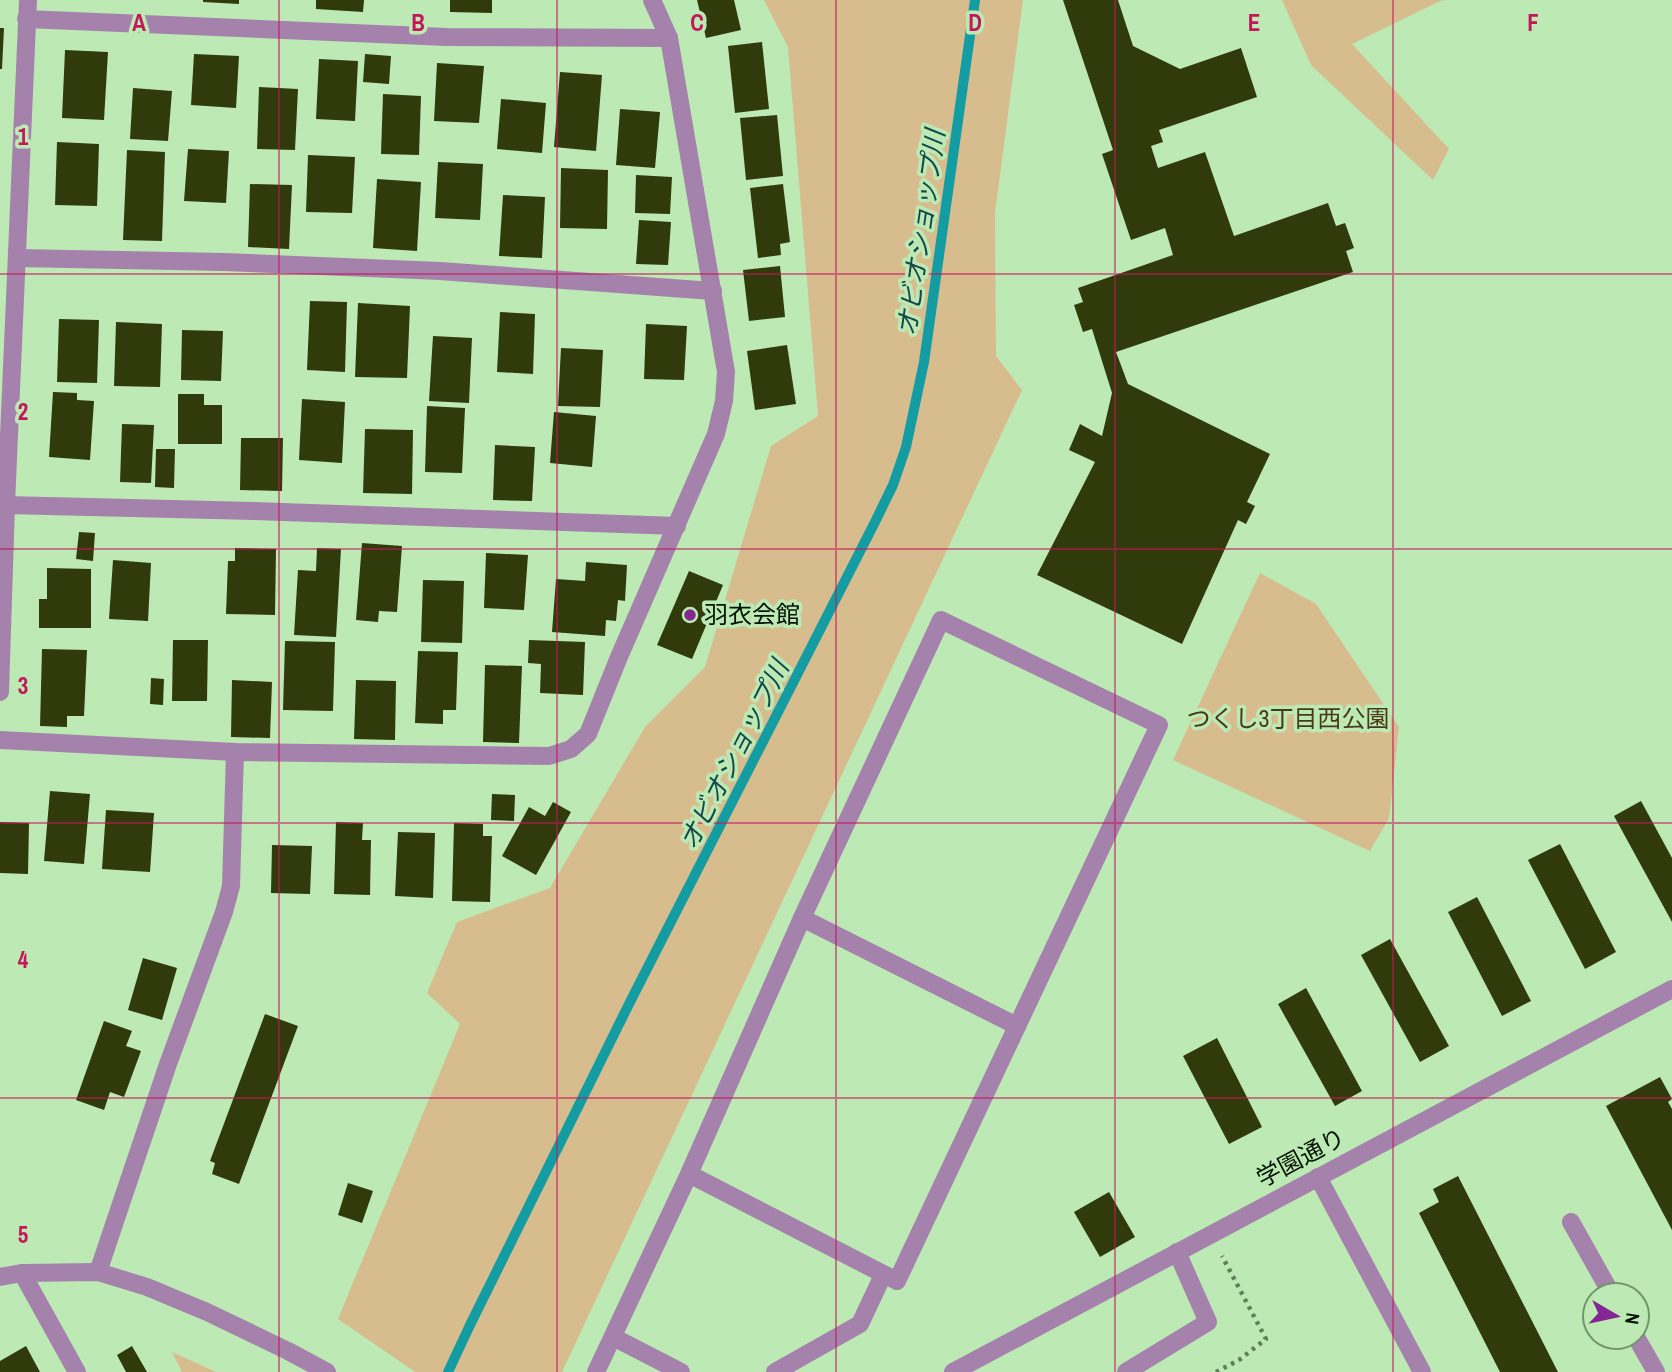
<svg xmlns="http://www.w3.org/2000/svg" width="1672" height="1372" viewBox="0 0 1672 1372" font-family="'Archivo Narrow','Noto Sans JP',sans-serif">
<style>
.green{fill:#d7bc8e}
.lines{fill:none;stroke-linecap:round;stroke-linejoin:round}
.stream{stroke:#149ca3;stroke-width:10}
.building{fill:#303a0b}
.path{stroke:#617e5b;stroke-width:4.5;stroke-dasharray:3.5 5;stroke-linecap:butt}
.minor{stroke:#a582ac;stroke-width:18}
.grid{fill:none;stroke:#c2185b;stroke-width:2;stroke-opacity:0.55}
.poi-dot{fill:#822793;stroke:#bdeab4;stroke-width:2.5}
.labels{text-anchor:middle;stroke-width:7;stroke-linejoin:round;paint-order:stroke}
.poi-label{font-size:24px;fill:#041202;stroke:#bdeab4;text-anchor:start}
.park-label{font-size:24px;fill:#4a3918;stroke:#bdeab4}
.street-label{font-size:24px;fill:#041202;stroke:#bdeab4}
.water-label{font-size:26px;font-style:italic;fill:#14484b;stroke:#bdeab4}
.grid-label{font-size:23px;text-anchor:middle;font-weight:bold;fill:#c2185b;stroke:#bdeab4;stroke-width:7;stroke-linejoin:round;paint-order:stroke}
</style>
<rect width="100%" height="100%" fill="#bdeab4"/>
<g class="green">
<path d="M764,0H1023L995,213L996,356L1022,390L562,1372H415L338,1319L460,1024L427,993L457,922L550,888L645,727L705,667L771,446L818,416L788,47Z"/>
<path d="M1282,0H1446L1440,1L1352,44L1449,149L1433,180L1311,65Z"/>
<path d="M1260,573L1316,604L1399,727L1389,818L1370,851L1173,760Z"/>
<path d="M172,1352L216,1372H182Z"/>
</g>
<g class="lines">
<path class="stream" d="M448,1372L470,1325L630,1002L875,522L893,485L906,447L924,362L975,0"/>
</g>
<g class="building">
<path d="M203,0H239V4L203,2Z"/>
<path d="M316,0H364L363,12L316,9Z"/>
<path d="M450,0H492V13L450,12Z"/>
<path d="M697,0H734L741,30L706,38Z"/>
<path d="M1063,0H1118L1133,46L1180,69L1241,48L1257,97L1159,130L1163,142L1151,146L1158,168L1205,152L1234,236L1328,203L1336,226L1345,223L1354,248L1346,251L1353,272L1116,352L1128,384L1270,454L1247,502L1255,506L1246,524L1238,520L1182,644L1037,575L1095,462L1069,450L1080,424L1102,436L1112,393L1092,329L1083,332L1074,305L1083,302L1078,288L1173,255L1165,228L1131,240L1102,154L1113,150Z"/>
<path d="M0,28H4L2,69H0Z"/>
<path d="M762,42L769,109L735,113L728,46Z"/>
<path d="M65,50L108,52L104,120L62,118Z"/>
<path d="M194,54L239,56L236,108L191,105Z"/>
<path d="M365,54L391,56L389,84L363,82Z"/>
<path d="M319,59L358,61L355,121L316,119Z"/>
<path d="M437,63L484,66L479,123L434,121Z"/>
<path d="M560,72L602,75L596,151L554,147Z"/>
<path d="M259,87L298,89L295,150L257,149Z"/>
<path d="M133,88L172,91L168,141L130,139Z"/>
<path d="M383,94L421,96L419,155L381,154Z"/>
<path d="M501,99L546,103L542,153L497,149Z"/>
<path d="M620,109L660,112L655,168L616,165Z"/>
<path d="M777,115L783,176L746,180L740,118Z"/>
<path d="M57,142L99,144L97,206L55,205Z"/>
<path d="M188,149L229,151L226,203L184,201Z"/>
<path d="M127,150L165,152L162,241L123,240Z"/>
<path d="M308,155L355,157L352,213L306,212Z"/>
<path d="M438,162L483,164L480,220L435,218Z"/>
<path d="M561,168L608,170L607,229L560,228Z"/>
<path d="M636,175L672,177L670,214L635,213Z"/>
<path d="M377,179L421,182L417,251L373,248Z"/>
<path d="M250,184L292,185L289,249L248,247Z"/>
<path d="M783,184L790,242L780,244L781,255L758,258L750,188Z"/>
<path d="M503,195L545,197L542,258L499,256Z"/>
<path d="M639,220L671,222L668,265L636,264Z"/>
<path d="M780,266L785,317L749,321L743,270Z"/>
<path d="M310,301L347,302L345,372L307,370Z"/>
<path d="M358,303L410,306L407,378L355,377Z"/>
<path d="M500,312L535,314L533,374L497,372Z"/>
<path d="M59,319L99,320L97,383L57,382Z"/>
<path d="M116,322L162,324L160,387L114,386Z"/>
<path d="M646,324L687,326L684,380L644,379Z"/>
<path d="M182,330L223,331L221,381L181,380Z"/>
<path d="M433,336L472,338L469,403L429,401Z"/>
<path d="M787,345L796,404L755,410L747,351Z"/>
<path d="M561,348L603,350L600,407L558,406Z"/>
<path d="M53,392L77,393V400L94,401L90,460L49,457Z"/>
<path d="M178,394H204V405H222V444H178Z"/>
<path d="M302,399L345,402L342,463L299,460Z"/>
<path d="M427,406L465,408L462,473L425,472Z"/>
<path d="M554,412L596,416L592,467L550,463Z"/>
<path d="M122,424L154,425L151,483L120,482Z"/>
<path d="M365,429L413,430L412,494L363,493Z"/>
<path d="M241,438H283L282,491L240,490Z"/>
<path d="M495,445L535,447L532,501L493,500Z"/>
<path d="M156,449H175L174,488L155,487Z"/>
<path d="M79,532L95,533L93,561L76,559Z"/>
<path d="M362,543L402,546L397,612L379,611L378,622L356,620Z"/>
<path d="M235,548L276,549L275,615L226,614L228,561H235Z"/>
<path d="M317,548L341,549L336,637L294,635L298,570L316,571Z"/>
<path d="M486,553L528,555L524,610L484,608Z"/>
<path d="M113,560L151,563L148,621L109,619Z"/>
<path d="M586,562L627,565L625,601L618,600L616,621L606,620L605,636L552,632L556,579L585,581Z"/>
<path d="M47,568L91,569V628H39V599H47Z"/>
<path d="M689,571L723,585L692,659L657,645Z"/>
<path d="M423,580L464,581L462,643L421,642Z"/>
<path d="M173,640H208L207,701H172Z"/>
<path d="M529,640L585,642L583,695L540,693L541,664L528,663Z"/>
<path d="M285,641L335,642L333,711L283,710Z"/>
<path d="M42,649L87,650L84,716H67V727L40,726Z"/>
<path d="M418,651L458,652L456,710H443V724L415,723Z"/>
<path d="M485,665L522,666L519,743L483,742Z"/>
<path d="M151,678L164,679L163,705L150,704Z"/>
<path d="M232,680L272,682L270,738L231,737Z"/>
<path d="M356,680L396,681L395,740L354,739Z"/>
<path d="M50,791L90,794L84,864L44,861Z"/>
<path d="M492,794L515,795L514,821L491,820Z"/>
<path d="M1641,801L1672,858V922L1614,816Z"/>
<path d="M553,802L571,812L536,875L502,856L529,807L545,816Z"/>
<path d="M106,810L154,813L150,872L102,869Z"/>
<path d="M0,822L29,823L28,874L0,873Z"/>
<path d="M336,822L363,823L362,840H371L370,895L334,894Z"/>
<path d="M454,823L483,824V836H492L490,902L452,901Z"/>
<path d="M398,832L435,833L433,898L395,896Z"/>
<path d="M1560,844L1616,952L1585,969L1528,860Z"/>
<path d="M272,845L312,846L310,894L271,893Z"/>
<path d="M1477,897L1531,1001L1502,1016L1448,912Z"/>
<path d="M1390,939L1449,1046L1420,1062L1361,955Z"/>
<path d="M143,958L177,968L162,1020L128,1010Z"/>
<path d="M1306,988L1362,1091L1335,1106L1278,1004Z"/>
<path d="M265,1014L298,1026L239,1184L212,1174L215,1163L210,1161Z"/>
<path d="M104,1021L132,1031L126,1046L141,1051L124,1097L110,1092L104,1110L76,1100Z"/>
<path d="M1217,1038L1262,1127L1229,1144L1183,1056Z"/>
<path d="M1660,1077L1672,1099L1668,1102L1672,1109V1230L1606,1106Z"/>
<path d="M1458,1176L1558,1372H1500L1419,1213L1439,1202L1433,1189Z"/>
<path d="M348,1183L373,1191L362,1223L338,1215Z"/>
<path d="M1109,1192L1135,1237L1100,1257L1074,1212Z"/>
<path d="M26,1346L40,1372H0V1361Z"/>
<path d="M132,1346L147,1372H126L117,1355Z"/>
</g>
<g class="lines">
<path class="path" d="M1216,1372L1239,1360L1266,1339L1222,1256"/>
<g class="minor">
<path d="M26,19L447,37L669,38"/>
<path d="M17,258L224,262L440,271L713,291"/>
<path d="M6,505L254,511L677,526"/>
<path d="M0,692L6,505L28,0"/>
<path d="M0,740L235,752L549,756L571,749L588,734L619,657L716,434L724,401L726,372L669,38L652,0"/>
<path d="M802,918L1017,1026"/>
<path d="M1318,1177L1422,1372"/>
<path d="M1571,1222L1612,1295"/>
<path d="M98,1272L168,1064L224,912L231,886L235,752"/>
<path d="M22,1273L77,1372"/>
<path d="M0,1277L22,1273L98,1272L147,1287L207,1312L288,1351L327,1372"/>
<path d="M613,1337L681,1372"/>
<path d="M1636,1337L1656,1372"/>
<path d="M596,1372L689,1174L802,918L941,620L1159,725L897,1281L689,1174"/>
<path d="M775,1372L860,1324L883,1275"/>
<path d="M953,1372L1672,989"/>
<path d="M1126,1372L1208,1322L1177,1252"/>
</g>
</g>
<path class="grid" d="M279,0V1372M557,0V1372M836,0V1372M1115,0V1372M1393,0V1372M0,274H1672M0,549H1672M0,823H1672M0,1098H1672"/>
<circle class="poi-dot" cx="690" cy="615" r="7"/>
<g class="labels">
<g class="poi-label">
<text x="704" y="623">羽衣会館</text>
</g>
<g class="park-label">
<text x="1288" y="727">つくし3丁目西公園</text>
</g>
<g class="street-label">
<text transform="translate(1301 1158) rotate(-28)" y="8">学園通り</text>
</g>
<g class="water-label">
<text transform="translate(921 233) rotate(-82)" y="9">オビオショップ川</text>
<text transform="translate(734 755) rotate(-63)" y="9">オビオショップ川</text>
</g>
</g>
<g class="grid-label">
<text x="139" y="31">A</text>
<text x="418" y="31">B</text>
<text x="697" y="31">C</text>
<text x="975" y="31">D</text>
<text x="1254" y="31">E</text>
<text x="1533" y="31">F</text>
<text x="23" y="145">1</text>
<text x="23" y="420">2</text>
<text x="23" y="694">3</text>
<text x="23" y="968">4</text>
<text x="23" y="1243">5</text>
</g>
<g transform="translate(1616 1316) rotate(99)"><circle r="33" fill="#bdeab4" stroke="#73946d" stroke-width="2"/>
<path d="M0-5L12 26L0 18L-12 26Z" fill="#822793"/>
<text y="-10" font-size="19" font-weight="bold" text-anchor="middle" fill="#041202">N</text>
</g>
</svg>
